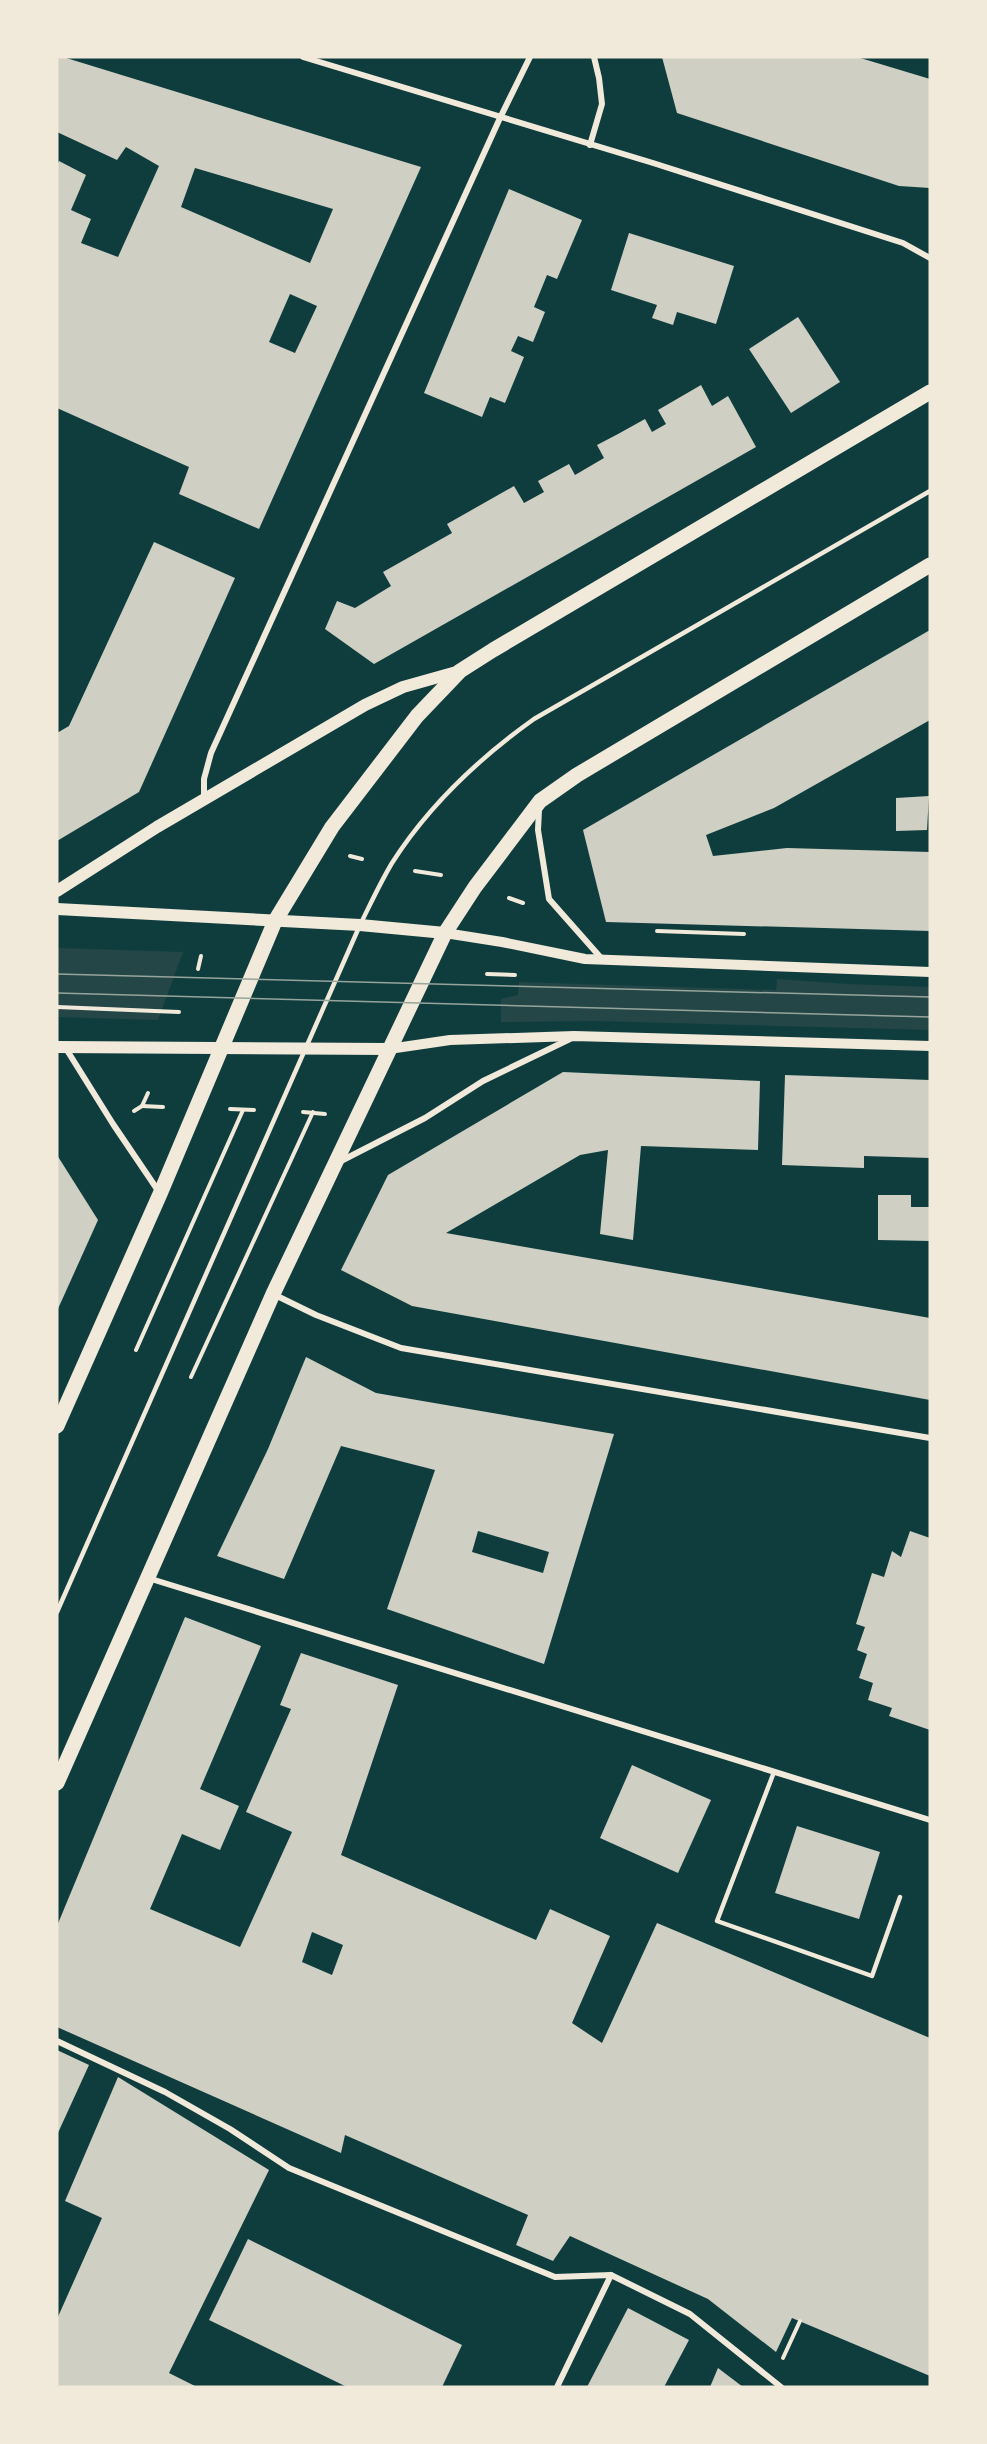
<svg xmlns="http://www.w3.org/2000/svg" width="987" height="2444" viewBox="0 0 987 2444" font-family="Figtree,sans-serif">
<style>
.green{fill:#244646}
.building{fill:#cfcfc3;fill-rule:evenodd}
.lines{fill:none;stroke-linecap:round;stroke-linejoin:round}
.path{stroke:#f1e9da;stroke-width:4}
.service{stroke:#f1e9da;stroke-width:4.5}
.minor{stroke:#f1e9da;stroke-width:6}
.tertiary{stroke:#f1e9da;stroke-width:10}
.secondary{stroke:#f1e9da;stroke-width:12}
.primary{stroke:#f1e9da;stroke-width:15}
.tram{stroke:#97a49c;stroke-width:1.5}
</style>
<rect width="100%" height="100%" fill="#0f3d3e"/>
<g class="green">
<path d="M57,948L183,952L158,1020L57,1017Z"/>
<path d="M777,979L847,984L930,987V1030L596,1021L501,1022V999L518,995L519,982L776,990Z"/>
</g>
<g class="building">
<path d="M57,57H63L421,167L259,529L179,494L189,467L57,408V165L59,161L86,175L71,210L91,219L81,243L118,257L159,166L126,147L117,160L57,132ZM195,168L333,209L310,263L181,207ZM290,294L317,306L295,353L269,342Z"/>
<path d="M662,57H857L930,79V188L899,186L677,113Z"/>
<path d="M509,189L582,220L557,279L547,275L534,307L545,312L533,342L518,336L511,351L524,357L505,403L490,397L482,417L424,393Z"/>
<path d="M629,233L734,266L716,324L677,312L673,325L652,318L657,305L611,290Z"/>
<path d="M798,317L840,382L791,413L749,349Z"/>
<path d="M701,385L712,406L728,396L756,447L374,664L325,629L337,601L355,608L391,586L383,572L452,533L447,524L514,486L524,503L544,492L538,481L569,464L575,475L604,458L597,445L618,434L645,419L652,432L666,424L658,410Z"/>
<path d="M154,542L235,578L139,792L57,841V733L69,726Z"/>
<path d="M930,630V720L774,808L706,835L713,856L787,848L930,852V931L606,922L583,830Z"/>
<path d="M929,796L927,830L896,831V798Z"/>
<path d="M563,1072L760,1081L758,1150L641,1146L633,1240L600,1234L608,1150L580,1155L446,1233L930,1318V1400L412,1306L341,1270L388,1175Z"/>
<path d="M785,1075L930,1080V1158L864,1156V1168L782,1165Z"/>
<path d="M57,1155L98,1220L57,1311Z"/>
<path d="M878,1195H911V1207H930V1241L878,1240Z"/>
<path d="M306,1357L376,1393L614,1434L544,1664L387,1609L435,1470L341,1446L284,1579L217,1556L268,1449ZM478,1531L549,1552L543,1573L472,1552Z"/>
<path d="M910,1531L930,1538V1730L889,1716L892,1708L868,1700L873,1683L859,1678L867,1654L857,1650L865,1627L856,1624L872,1573L884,1577L892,1551L901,1557Z"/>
<path d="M185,1617L261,1646L200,1789L239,1806L220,1850L182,1834L150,1909L240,1947L292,1832L246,1812L291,1709L280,1705L301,1653L398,1685L341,1855L536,1940L550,1909L610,1936L572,2023L602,2043L657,1923L930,2038V2376L792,2318L776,2352L708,2299L570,2236L553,2261L516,2245L528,2215L345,2135L341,2153L57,2027V1926ZM312,1932L343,1945L332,1975L302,1962Z"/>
<path d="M632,1765L711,1800L678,1873L600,1838Z"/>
<path d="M797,1826L880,1852L859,1919L775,1893Z"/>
<path d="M57,2050L89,2065L57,2135Z"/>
<path d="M118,2077L269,2170L169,2373L197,2387H57V2319L102,2218L65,2201Z"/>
<path d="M248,2239L462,2345L442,2387H347L209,2320Z"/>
<path d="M628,2308L689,2340L664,2387H587Z"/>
<path d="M718,2368L743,2387H710Z"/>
</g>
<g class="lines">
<g class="path">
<path d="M350,856L362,859"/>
<path d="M415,871L441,875"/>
<path d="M509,898L523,903"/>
<path d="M657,931L744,934"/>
<path d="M198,969L201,956"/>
<path d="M487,974L515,975"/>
<path d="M57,1007L179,1012"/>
<path d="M142,1106L163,1107"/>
<path d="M230,1109L254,1110"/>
<path d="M134,1111L142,1106L148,1093"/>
<path d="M303,1112L325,1114"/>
<path d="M136,1350L243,1110"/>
<path d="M191,1377L313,1112"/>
<path d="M783,2358L800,2321"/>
</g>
<g class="service">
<path d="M57,1612L360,925C370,905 380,883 392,863C429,805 478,759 534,719L930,491"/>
<path d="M774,1772L717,1921L872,1976L900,1897"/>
</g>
<g class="minor">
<path d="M303,57L653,163L903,243L930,258"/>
<path d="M590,145L602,104L599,78L594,57"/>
<path d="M204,799V779L211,753L500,118L530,57"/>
<path d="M539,810L538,830L549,899L602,959"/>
<path d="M65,1047L113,1124L159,1192"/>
<path d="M341,1161L425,1118L483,1081L570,1039"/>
<path d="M273,1294L316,1315L401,1348L930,1438"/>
<path d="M148,1578L930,1820"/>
<path d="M57,2041L165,2092L230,2129L289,2168L555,2277L611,2275L690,2314L781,2387"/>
<path d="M557,2387L611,2275"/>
</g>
<g class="tertiary">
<path d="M445,933L502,942L585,959L930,972"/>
<path d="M389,1049L450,1040L574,1036L930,1046"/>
</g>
<g class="secondary">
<path d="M57,891L157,827L365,705L403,687L460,671"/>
<path d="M57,909L360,925L445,933"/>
<path d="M57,1047L389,1049"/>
</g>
<g class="primary">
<path d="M57,1426L160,1194L275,921L332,827L417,716L460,671L493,650L930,392"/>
<path d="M57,1783L273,1294L445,933L475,887L540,801L577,775L930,565"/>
</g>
<g class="tram">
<path d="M57,974L930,997"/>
<path d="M57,993L930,1017"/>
</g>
</g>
<rect width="987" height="2444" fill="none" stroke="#f1e9da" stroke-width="117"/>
</svg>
